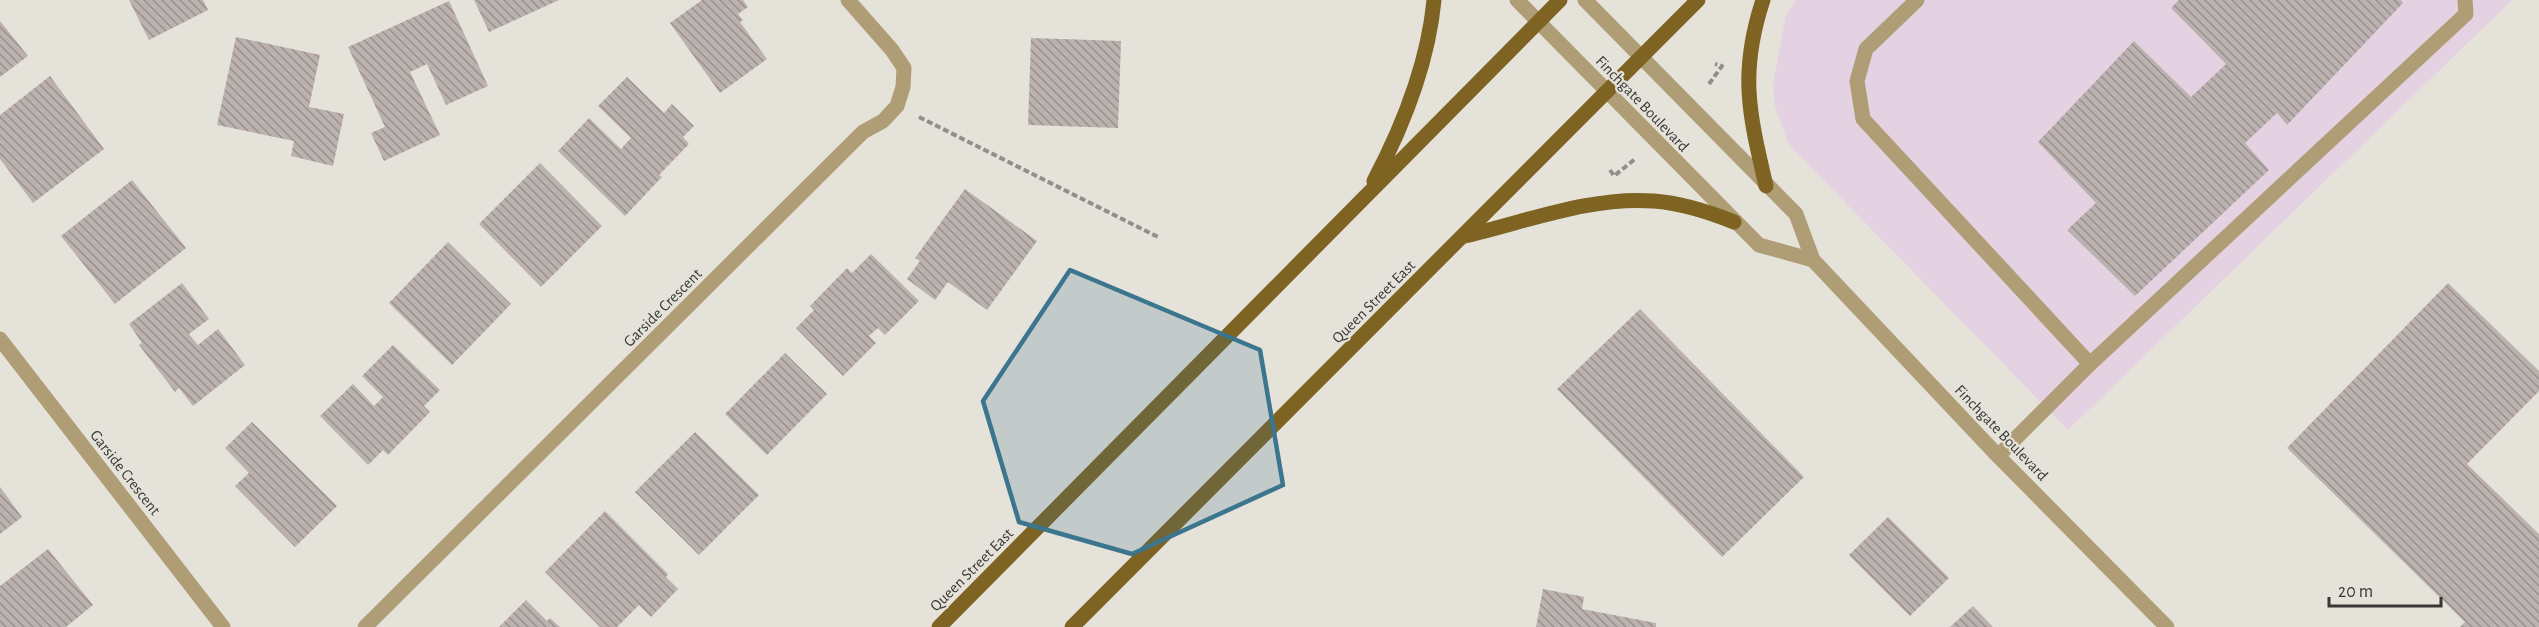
<svg xmlns="http://www.w3.org/2000/svg" width="2539" height="627" viewBox="0 0 2539 627" font-family="'Alegreya Sans',sans-serif">
<style>
.commercial{fill:#e4d2e3}
.building{fill:url(#building-back-hatch)}
.lines{fill:none;stroke-linecap:round;stroke-linejoin:round}
.path{stroke:#928f8a;stroke-width:4;stroke-dasharray:6 3;stroke-linecap:butt}
.service{stroke:#af9d75;stroke-width:15}
.minor{stroke:#af9d75;stroke-width:15}
.tertiary{stroke:#af9d75;stroke-width:15}
.primary{stroke:#7e6322;stroke-width:15}
.marked{fill:#3b758e;fill-opacity:0.2;stroke:#3b758e;stroke-width:4.5;stroke-linejoin:round}
.labels{text-anchor:middle;stroke-width:4.5;stroke-linejoin:round;paint-order:stroke}
.street-label{font-size:16px;fill:#393734;stroke:#e5e2da}
</style>
<defs>
<pattern id="building-back-hatch" width="6" height="6" patternUnits="userSpaceOnUse" patternTransform="scale(1.5)"><rect width="6" height="6" fill="#bbb1af"/><path d="M-1 5l2 2M0 0l6 6M5-1l2 2" fill="none" stroke="#99918f"/></pattern>
</defs>
<rect width="100%" height="100%" fill="#e5e2da"/>
<path class="commercial" d="M1796,0H2512L2068,430L1789,145L1775,107L1773,84L1786,15Z"/>
<g class="building">
<path d="M129,0H203L208,10L149,40Z"/>
<path d="M474,0H559L489,32Z"/>
<path d="M702,0H743L748,7L738,14L743,20L740,22L767,59L720,93L670,23Z"/>
<path d="M2179,0H2401L2403,3L2287,125L2277,113L2245,143L2269,170L2135,296L2067,230L2096,203L2038,142L2134,41L2191,97L2226,64L2171,8Z"/>
<path d="M449,1L488,86L446,105L427,64L410,72L440,135L384,161L371,133L385,127L348,47Z"/>
<path d="M0,21L28,56L0,77Z"/>
<path d="M236,37L320,55L309,107L344,114L333,166L291,156L294,141L217,125Z"/>
<path d="M1031,38L1121,41L1118,128L1028,125Z"/>
<path d="M50,76L104,149L33,203L0,159V115Z"/>
<path d="M627,77L664,113L672,104L694,126L683,137L689,144L659,175L662,177L625,216L558,151L589,118L621,149L631,138L598,106Z"/>
<path d="M540,163L602,226L541,287L479,224Z"/>
<path d="M132,180L186,248L115,304L61,236Z"/>
<path d="M965,189L1037,241L987,310L948,282L935,300L907,279L920,261L915,258Z"/>
<path d="M448,242L511,304L452,365L389,303Z"/>
<path d="M871,254L919,301L885,335L878,328L869,336L876,343L843,376L796,328L814,310L810,306L847,268L852,273Z"/>
<path d="M182,283L209,319L189,334L198,345L218,329L245,365L193,406L179,388L175,392L139,345L142,343L129,324Z"/>
<path d="M2448,283L2539,371V391L2467,464L2539,534V627H2460L2465,622L2287,448Z"/>
<path d="M1640,309L1804,477L1722,557L1557,389Z"/>
<path d="M393,345L440,390L424,406L430,412L388,455L383,450L368,465L320,416L353,384L374,406L383,397L362,376Z"/>
<path d="M785,353L827,394L767,455L725,414Z"/>
<path d="M252,422L337,506L295,547L235,486L249,473L225,448Z"/>
<path d="M695,432L759,495L699,555L635,492Z"/>
<path d="M0,487L22,517L0,534Z"/>
<path d="M605,511L668,574L666,577L678,589L651,617L639,605L617,627H600L545,572Z"/>
<path d="M1888,517L1949,578L1910,616L1849,555Z"/>
<path d="M48,549L93,605L66,627H0V586Z"/>
<path d="M1543,589L1584,597L1582,609L1656,623V627H1536Z"/>
<path d="M526,600L547,621L550,618L560,627H499Z"/>
<path d="M1973,606L1993,627H1950Z"/>
</g>
<g class="lines">
<g class="path">
<path d="M1709,84L1722,66L1715,64"/>
<path d="M919,117L1160,238"/>
<path d="M1610,170L1614,176L1635,159"/>
</g>
<g class="service">
<path d="M1917,0L1866,49L1857,81L1863,119L2090,364L1998,456"/>
<path d="M2090,364L2466,14L2465,0"/>
</g>
<g class="minor">
<path d="M0,339L223,627"/>
<path d="M365,627L863,132L883,121L897,106L903,87L904,68L892,50L848,0"/>
</g>
<g class="tertiary">
<path d="M1517,0L1759,245L1813,260"/>
<path d="M1585,0L1796,214L1813,260L1998,456L2167,627"/>
</g>
<g class="primary">
<path d="M1763,0C1739,73 1749,113 1766,186"/>
<path d="M1374,181C1404,124 1428,64 1434,0"/>
<path d="M1464,236C1526,222 1590,196 1654,201C1682,203 1709,212 1734,222"/>
<path d="M939,627L1560,0"/>
<path d="M1072,627L1698,0"/>
</g>
</g>
<path class="marked" d="M1070,270L1260,350L1283,485L1132,554L1019,522L983,401Z"/>
<g class="labels">
<g class="street-label">
<text transform="translate(1643 103) rotate(46)" y="6">Finchgate Boulevard</text>
<text transform="translate(1373 301) rotate(-45)" y="6">Queen Street East</text>
<text transform="translate(662 307) rotate(-45)" y="6">Garside Crescent</text>
<text transform="translate(2002 432) rotate(46)" y="6">Finchgate Boulevard</text>
<text transform="translate(126 472) rotate(52)" y="6">Garside Crescent</text>
<text transform="translate(971 569) rotate(-45)" y="6">Queen Street East</text>
</g>
</g>
<path d="M2329 597v9h112v-9" fill="none" stroke="#393734" stroke-width="3"/>
<text x="2338" y="597" font-size="18" fill="#393734" stroke="#e5e2da" stroke-width="4.5" paint-order="stroke">20 m</text>
</svg>
